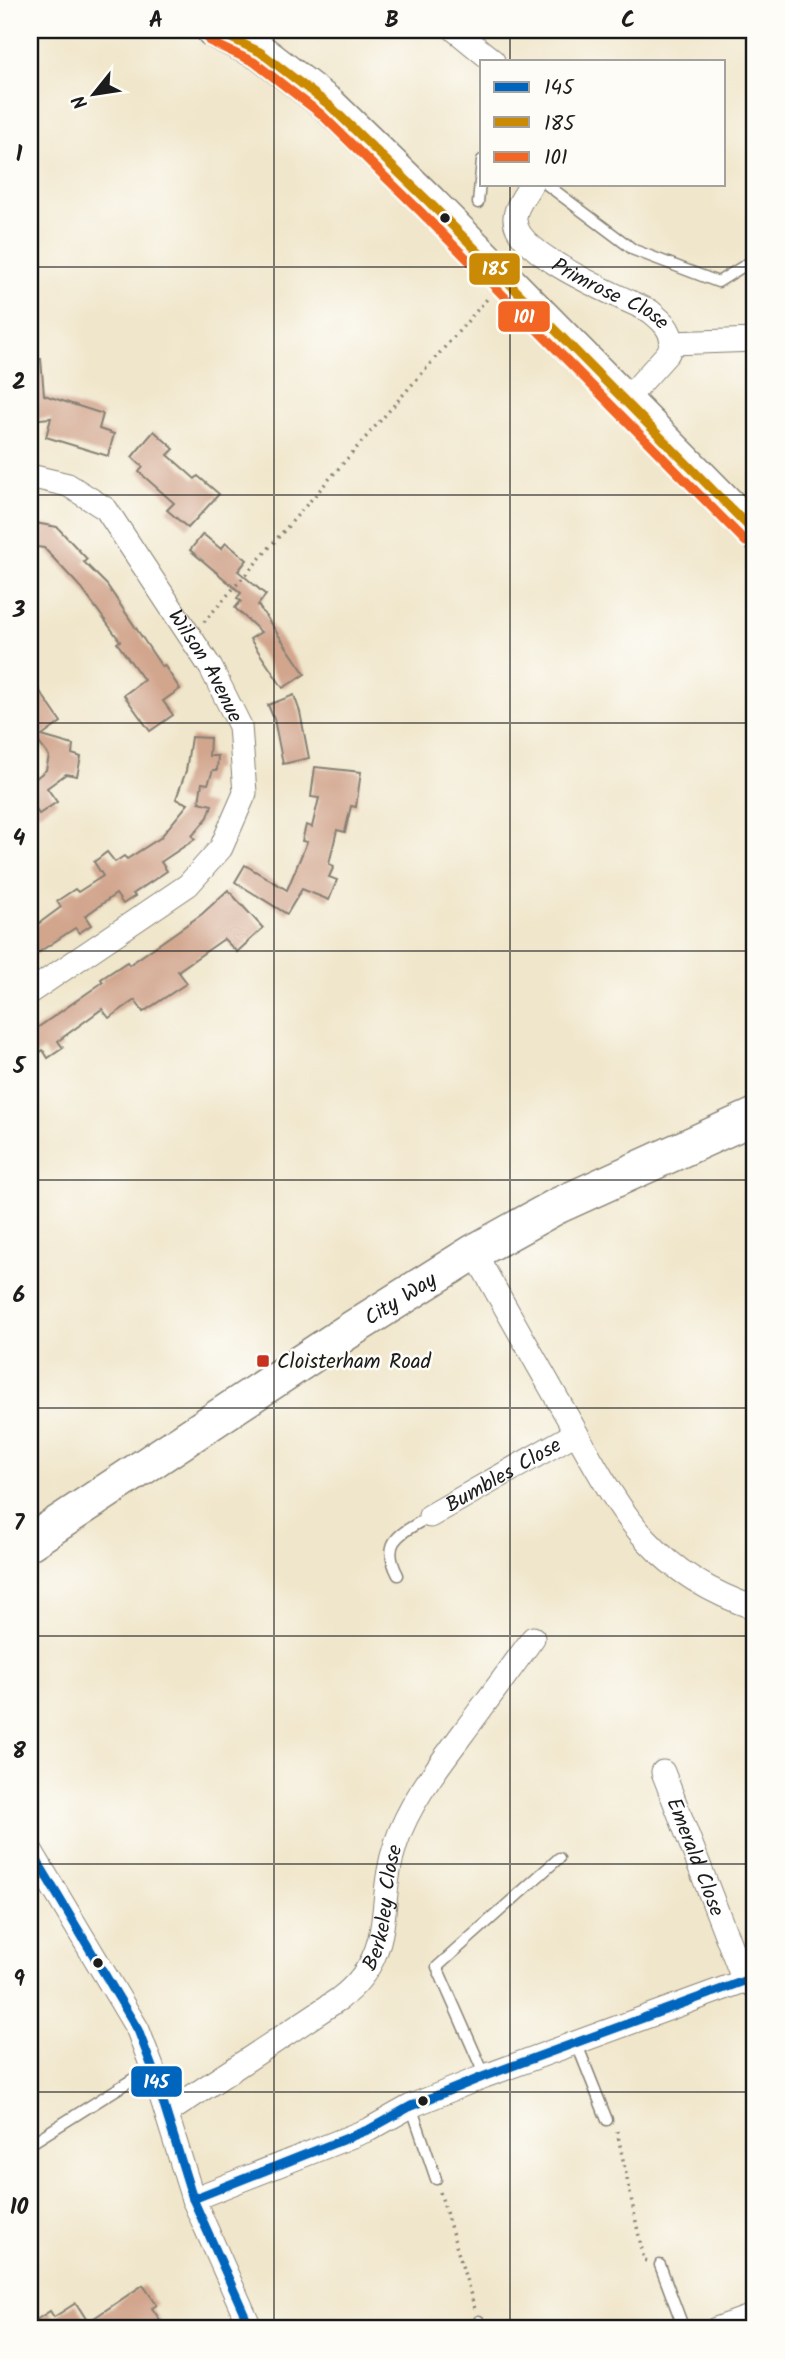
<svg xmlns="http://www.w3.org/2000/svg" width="785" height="2359" viewBox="0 0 785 2359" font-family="Kalam,sans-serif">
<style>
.building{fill:#d2a58d}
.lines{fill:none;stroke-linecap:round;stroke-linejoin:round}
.service-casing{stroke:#868174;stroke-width:13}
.minor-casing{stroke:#868174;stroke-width:25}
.primary-casing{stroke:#868174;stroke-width:38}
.path{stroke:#868174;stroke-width:3.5;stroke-dasharray:2 5;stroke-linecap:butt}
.service{stroke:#fff;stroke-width:10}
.minor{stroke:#fff;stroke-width:23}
.primary{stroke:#fff;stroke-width:35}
.bus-1-casing{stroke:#fdfcf7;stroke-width:14}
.bus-2-casing{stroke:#fdfcf7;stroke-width:14}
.bus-3-casing{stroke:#fdfcf7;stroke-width:14}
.bus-1{stroke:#0065bd;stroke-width:9}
.bus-2{stroke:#cb8a06;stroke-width:9}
.bus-3{stroke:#f26522;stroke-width:9}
.grid{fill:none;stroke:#1c1c1c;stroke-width:2;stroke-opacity:0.55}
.bus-dot{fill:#1c1c1c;stroke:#fdfcf7;stroke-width:2.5}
.poi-dot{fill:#c8321e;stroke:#fdfcf7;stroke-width:2.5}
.labels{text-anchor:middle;stroke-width:5;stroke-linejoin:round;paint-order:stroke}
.street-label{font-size:21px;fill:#1c1c1c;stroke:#fdfcf7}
.poi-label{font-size:21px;fill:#1c1c1c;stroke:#fdfcf7;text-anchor:start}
.line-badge{stroke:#fdfcf7;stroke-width:2.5}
.badge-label{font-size:19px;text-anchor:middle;font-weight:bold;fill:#fff}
.neatline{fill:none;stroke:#1c1c1c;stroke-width:2.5}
.grid-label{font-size:23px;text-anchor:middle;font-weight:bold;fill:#1c1c1c}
</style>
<rect width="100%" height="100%" fill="#fdfcf7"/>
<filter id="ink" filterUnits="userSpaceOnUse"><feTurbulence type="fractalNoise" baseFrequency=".0143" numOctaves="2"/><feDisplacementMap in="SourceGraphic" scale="14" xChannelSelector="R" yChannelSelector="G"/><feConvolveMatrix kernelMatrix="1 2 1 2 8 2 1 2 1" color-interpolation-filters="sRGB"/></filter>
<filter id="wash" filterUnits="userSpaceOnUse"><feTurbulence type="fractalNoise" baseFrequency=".00686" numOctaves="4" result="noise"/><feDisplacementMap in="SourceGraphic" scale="28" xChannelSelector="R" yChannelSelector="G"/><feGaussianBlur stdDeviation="1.57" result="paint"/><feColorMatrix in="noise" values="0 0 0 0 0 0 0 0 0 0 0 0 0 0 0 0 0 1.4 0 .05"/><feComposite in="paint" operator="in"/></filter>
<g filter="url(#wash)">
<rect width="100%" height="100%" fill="#f0e6cb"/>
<g id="blocks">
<g class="building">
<path d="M30,359H41L44,395L103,414L99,429L114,434L108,456L46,437L51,418L30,420Z"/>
<path d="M154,431L174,449L168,455L195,479L198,476L219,494L188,528L167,510L174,503L139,472L143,467L132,457Z"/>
<path d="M30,522L57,527L87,559L84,562L107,585L162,667L164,665L180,689L163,701L173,715L150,731L124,695L144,680L117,643L120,641L82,589L44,548L30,546Z"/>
<path d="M203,534L221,549L226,543L247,560L238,571L266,595L258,605L305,674L283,688L250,639L261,632L235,608L241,601L237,598L241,593L190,550Z"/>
<path d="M30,677L61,722L42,736L73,745L72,754L81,757L77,776L66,774L47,788L57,802L39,814L30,801V783L46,770L49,756L30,731Z"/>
<path d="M294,695L300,712L309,758L283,764L274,719L268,705Z"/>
<path d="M191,737L210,738L209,756H218L217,770H213L208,784L202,783L199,802L212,805L208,817L192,836L195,839L161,862L167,871L133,894L135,896L123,904L116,894L85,916L91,925L79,933L75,928L30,958V930L61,907L57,901L75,889L78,892L103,876L94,862L107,852L115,862L124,856L127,859L160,838L188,804L176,799L186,771Z"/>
<path d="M315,767L361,772L356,807L351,806L345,832L337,830L329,864L334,866L329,877L337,880L329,900L302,889L287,914L235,882L245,865L287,890L307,842L302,841L306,825L312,827L319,798L311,797Z"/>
<path d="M228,890L263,928L237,952L224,939L178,971L187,983L143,1012L135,1000L109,1018L102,1009L58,1041L63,1048L48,1058L43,1050L30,1060V1033L103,982L101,979L127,962L129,965L202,914Z"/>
<path d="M143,2285L157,2305L152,2308L166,2329H30V2324L50,2311L54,2317L76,2303L88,2322Z"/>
</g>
</g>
</g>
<g filter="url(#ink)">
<use href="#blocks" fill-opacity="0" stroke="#868174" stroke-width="2"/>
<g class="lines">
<g class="service-casing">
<g id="service">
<path d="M546,184L634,250L718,282L755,259"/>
<path d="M478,203L482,160"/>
<path d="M398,1575C379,1539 403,1533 430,1516"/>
<path d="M576,2042L607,2120"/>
<path d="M485,2076L437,1967L559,1858"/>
<path d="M411,2106L436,2179"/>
<path d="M30,2144L152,2067"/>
<path d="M660,2265L684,2329"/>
<path d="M479,2321L482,2329"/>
</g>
</g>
<g class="minor-casing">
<g id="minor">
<path d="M455,30L493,61"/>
<path id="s1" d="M531,184C526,194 515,207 515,218C513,254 621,297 650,311C661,320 671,328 672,343"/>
<path d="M624,402L668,353L672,343L755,340"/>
<path id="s2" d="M30,476L68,485L106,509L211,668L240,726L245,793L221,848L188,885L30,992"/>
<path d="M474,1252C504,1305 534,1358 564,1411C617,1504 645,1571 755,1608"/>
<path id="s3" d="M430,1516L576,1433"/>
<path id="s4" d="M663,1772L744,1981"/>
<path d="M30,1849L138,2030L152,2067L193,2199L251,2329"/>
<path id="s5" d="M167,2113L339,1999C399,1953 375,1904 396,1843C409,1803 438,1767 463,1733C486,1702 510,1670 533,1638"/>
<path d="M193,2199L370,2129L411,2106L485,2076L744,1981L755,1986"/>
<path d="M716,2329L755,2315"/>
</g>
</g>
<g class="primary-casing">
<g id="primary">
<path d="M214,30L260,52L329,105L430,203L755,533"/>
<path id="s6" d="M30,1542L347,1332L474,1252L557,1206L755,1116"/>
</g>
</g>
<g class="path">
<path d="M204,622L487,299"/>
<path d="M617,2131L644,2260L648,2261"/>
<path d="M440,2192L475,2309"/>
</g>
<use href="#service" class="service"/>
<use href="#minor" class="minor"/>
<use href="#primary" class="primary"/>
<g class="bus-1-casing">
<g id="bus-1">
<path d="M30,1849L138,2030L152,2067L193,2199L251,2329"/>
<path d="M193,2199L370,2129L411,2106L485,2076L744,1981L755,1986"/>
</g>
</g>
<g class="bus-2-casing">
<path id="bus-2" d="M214,30L260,52L329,105L430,203L755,533"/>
</g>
<g class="bus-3-casing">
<path id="bus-3" d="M209,41L254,62L321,114L421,212L746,542"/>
</g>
<use href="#bus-1" class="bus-1"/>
<use href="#bus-2" class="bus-2"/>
<use href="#bus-3" class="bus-3"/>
</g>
</g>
<path class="grid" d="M274,30V2329M510,30V61M510,184V2329M30,267H755M30,495H755M30,723H755M30,951H755M30,1180H755M30,1408H755M30,1636H755M30,1864H755M30,2092H755"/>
<g class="bus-dot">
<circle cx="445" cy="218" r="6"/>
<circle cx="98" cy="1963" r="6"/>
<circle cx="423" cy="2101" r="6"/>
</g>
<rect class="poi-dot" x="256" y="1354" width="14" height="14" rx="3.5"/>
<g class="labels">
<g class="street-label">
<text dy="7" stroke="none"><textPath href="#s1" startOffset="164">Primrose Close</textPath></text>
<text dy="7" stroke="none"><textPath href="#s2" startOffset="270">Wilson Avenue</textPath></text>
<text dy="7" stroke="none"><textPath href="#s6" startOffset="443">City Way</textPath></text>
<text dy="7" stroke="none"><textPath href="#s3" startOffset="84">Bumbles Close</textPath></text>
<text dy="7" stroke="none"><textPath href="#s4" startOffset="91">Emerald Close</textPath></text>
<text dy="7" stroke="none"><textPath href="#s5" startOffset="312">Berkeley Close</textPath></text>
</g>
<g class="poi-label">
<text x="277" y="1368">Cloisterham Road</text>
</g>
</g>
<g class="line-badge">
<rect x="468" y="252" width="53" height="34" rx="7" fill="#cb8a06"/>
<rect x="497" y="300" width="54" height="33" rx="7" fill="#f26522"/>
<rect x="130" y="2065" width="53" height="33" rx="7" fill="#0065bd"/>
</g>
<g class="badge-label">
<text x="495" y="275">185</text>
<text x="524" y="323">101</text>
<text x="156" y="2088">145</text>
</g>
<rect width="785" height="2359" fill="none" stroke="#fdfcf7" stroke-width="77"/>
<rect x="480" y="60" width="245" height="126" fill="#fdfcf7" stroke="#a3a29f" stroke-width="2"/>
<rect x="494" y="82" width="35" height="10" fill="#0065bd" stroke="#a3a29f" stroke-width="2"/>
<text x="544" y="94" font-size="21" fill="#1c1c1c">145</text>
<rect x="494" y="117" width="35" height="10" fill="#cb8a06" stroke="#a3a29f" stroke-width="2"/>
<text x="544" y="130" font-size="21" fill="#1c1c1c">185</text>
<rect x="494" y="152" width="35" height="10" fill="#f26522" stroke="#a3a29f" stroke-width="2"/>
<text x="544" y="164" font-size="21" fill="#1c1c1c">101</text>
<g transform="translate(94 94) rotate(240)" stroke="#fdfcf7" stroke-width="5" paint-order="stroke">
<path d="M0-5L12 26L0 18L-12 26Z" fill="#1c1c1c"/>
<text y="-10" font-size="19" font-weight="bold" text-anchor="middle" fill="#1c1c1c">N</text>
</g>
<rect x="38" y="38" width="708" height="2282" class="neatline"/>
<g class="grid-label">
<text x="156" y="27">A</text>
<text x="392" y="27">B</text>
<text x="628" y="27">C</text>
<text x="19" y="161">1</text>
<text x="19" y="389">2</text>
<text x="19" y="617">3</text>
<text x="19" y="845">4</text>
<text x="19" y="1073">5</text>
<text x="19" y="1302">6</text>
<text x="19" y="1530">7</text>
<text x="19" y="1758">8</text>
<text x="19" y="1986">9</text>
<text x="19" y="2214">10</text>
</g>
</svg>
